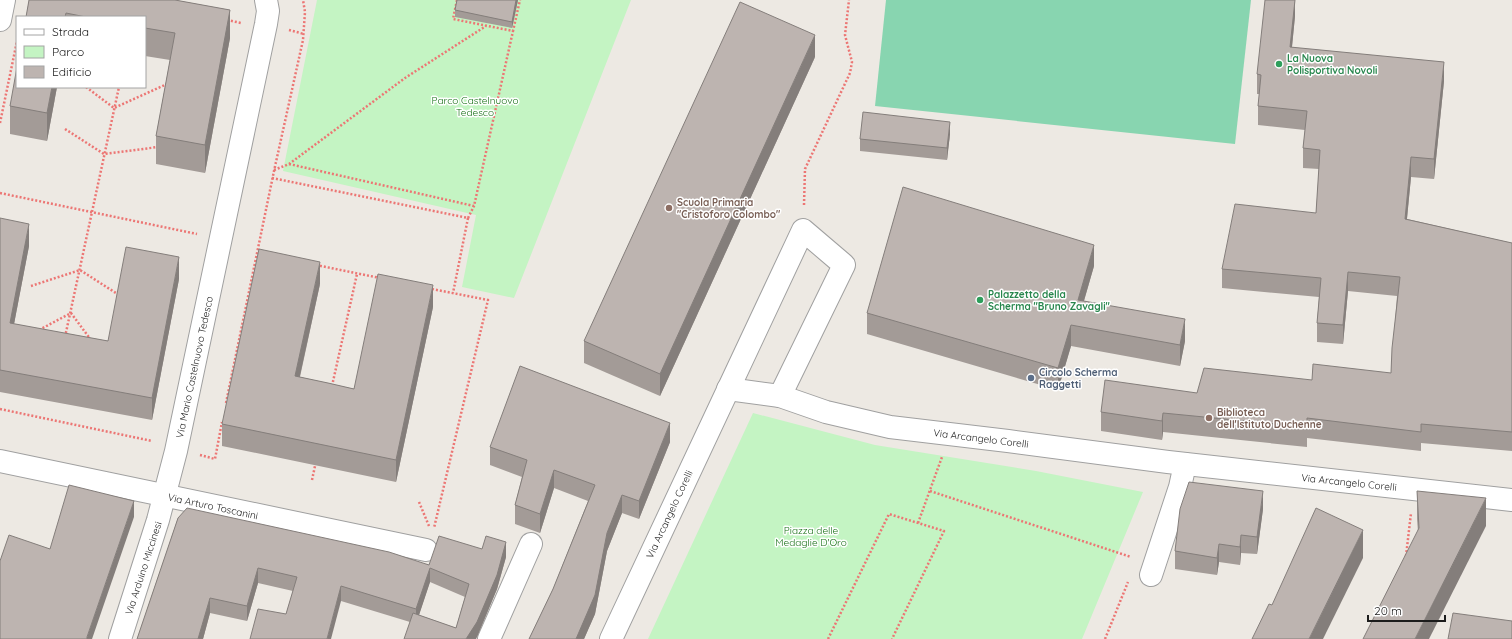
<svg xmlns="http://www.w3.org/2000/svg" width="1512" height="639" viewBox="0 0 1512 639" font-family="Quicksand,sans-serif">
<style>
.park{fill:#c4f4c3}
.pitch{fill:#88d5b0}
.lines{fill:none;stroke-linecap:round;stroke-linejoin:round}
.minor-casing{stroke:#a0a0a0;stroke-width:24}
.path{stroke:#ec7674;stroke-width:2.5;stroke-dasharray:2 2;stroke-linecap:butt}
.minor{stroke:#fff;stroke-width:22}
.wall{fill:#a39b97;fill-rule:evenodd}
.shaded-wall{fill:#847e7b}
.building{fill:#bdb4b0;stroke:#847e7b}
.leisure-dot{fill:#2e9e5b;stroke:#fff;stroke-width:1.5}
.education-dot{fill:#8d6e63;stroke:#fff;stroke-width:1.5}
.service-dot{fill:#5c6f8a;stroke:#fff;stroke-width:1.5}
.labels{text-anchor:middle;stroke-width:3;stroke-linejoin:round;paint-order:stroke}
.leisure-label{font-size:10px;font-weight:bold;fill:#27864d;stroke:#fff;text-anchor:start}
.park-label{font-size:10px;fill:#167015;stroke:#fff}
.education-label{font-size:10px;font-weight:bold;fill:#785e54;stroke:#fff;text-anchor:start}
.street-label{font-size:10px;fill:#1c1c1c;stroke:#fff}
.service-label{font-size:10px;font-weight:bold;fill:#4e5e75;stroke:#fff;text-anchor:start}
</style>
<rect width="100%" height="100%" fill="#ede9e3"/>
<g class="park">
<path d="M317,0H631L514,298L462,287L476,215L283,171Z"/>
<path d="M753,413L875,445L1036,471L1143,492L1082,639H648Z"/>
</g>
<path class="pitch" d="M886,0H1251L1235,144L875,106Z"/>
<g class="lines">
<g class="minor-casing">
<g id="minor">
<path d="M0,20L4,0"/>
<path d="M728,389L780,396L826,412L890,427L1008,441L1168,462L1512,500"/>
<path d="M0,461L426,550"/>
<path d="M1151,575L1180,487L1185,464"/>
<path d="M120,639L158,520L176,451L266,24L268,11L266,0"/>
<path d="M489,639L531,544"/>
<path d="M611,639L803,230L844,265L780,396"/>
</g>
</g>
<g class="path">
<path d="M457,0L453,19L513,31L520,0"/>
<path d="M227,20L241,23"/>
<path d="M289,30L304,34"/>
<path d="M86,87L114,108L167,84"/>
<path d="M0,123L17,41"/>
<path d="M65,129L104,154L158,147"/>
<path d="M289,164L474,206L513,31"/>
<path d="M274,170L289,164L405,78L486,26"/>
<path d="M272,178L468,218L453,293"/>
<path d="M0,193L197,234"/>
<path d="M804,205L805,169L850,73L852,62L845,35L849,0"/>
<path d="M468,218L474,206"/>
<path d="M316,265L380,278"/>
<path d="M31,286L80,270L119,295"/>
<path d="M432,289L488,300L434,528"/>
<path d="M39,330L71,313L91,340"/>
<path d="M65,337L119,87"/>
<path d="M332,386L357,274"/>
<path d="M226,403L274,171L303,40L305,12L303,0"/>
<path d="M0,409L152,441"/>
<path d="M200,455L215,459L222,422"/>
<path d="M312,480L315,466"/>
<path d="M930,491L1131,557"/>
<path d="M419,502L429,526"/>
<path d="M918,523L942,457"/>
<path d="M1406,556L1411,513"/>
<path d="M828,639L889,514L944,531L892,639"/>
<path d="M1105,639L1128,582"/>
</g>
<use href="#minor" class="minor"/>
</g>
<g class="wall">
<path d="M29,0H175L230,10V38L205,173L156,164V136L170,60L145,56V17H26Z"/>
<path d="M457,0H518L512,28L455,17V10Z"/>
<path d="M1295,0V16L1292,47L1444,81L1434,179L1411,177L1407,219L1512,243V451L1421,443V451L1307,438V447L1163,432L1162,440L1101,431V412L1197,393L1312,380L1391,373L1397,296L1348,291L1343,344L1317,342V323L1319,297L1222,288V269L1316,213L1319,169L1303,168V148L1305,130L1258,125V106L1260,94H1257V74Z"/>
<path d="M815,57L660,396L584,363V341Z"/>
<path d="M17,87H57L47,141L10,134V106Z"/>
<path d="M950,134L947,160L860,151V139Z"/>
<path d="M0,218L29,246L14,324L108,341L179,279L152,420L0,392Z"/>
<path d="M1094,266L1084,301L1185,341L1180,366L1071,346L1058,390L867,334V313Z"/>
<path d="M320,284L300,377L354,389L433,307L396,482L222,446V424Z"/>
<path d="M670,442L639,519L622,513L607,551L595,614L584,639H529L553,589L588,501L554,488L540,533L515,524V505L522,477L490,465V447Z"/>
<path d="M1417,491L1486,526L1418,532L1417,519Z"/>
<path d="M1263,509L1257,554L1241,553L1240,565L1219,562L1217,575L1175,569V551Z"/>
<path d="M178,518L429,565L506,557L497,589L477,637L410,622L341,601L286,614L293,591L258,583L247,621L210,613L203,639H137ZM430,582L465,597L456,628L419,615Z"/>
</g>
<g class="shaded-wall">
<path d="M516,0H518L512,28V22Z"/>
<path d="M1295,0V16L1290,66V47Z"/>
<path d="M230,10V38L205,173V145Z"/>
<path d="M815,35V57L660,396V374Z"/>
<path d="M1444,62V81L1434,179V159Z"/>
<path d="M52,87H57L47,141V113Z"/>
<path d="M950,122V134L947,160V148Z"/>
<path d="M1411,157V177L1405,238V219Z"/>
<path d="M29,224V246L10,345V323Z"/>
<path d="M1094,245V266L1078,321V300Z"/>
<path d="M179,257V279L152,420V398Z"/>
<path d="M320,262V284L295,398V376Z"/>
<path d="M1348,272V291L1343,344V325Z"/>
<path d="M433,285V307L396,482V460Z"/>
<path d="M1185,319V341L1180,366V345Z"/>
<path d="M1071,325V346L1058,390V368Z"/>
<path d="M1163,413V432L1162,440V421Z"/>
<path d="M670,423V442L639,519V501Z"/>
<path d="M554,470V488L540,533V514Z"/>
<path d="M1263,491V509L1257,554V537Z"/>
<path d="M622,495V513L607,551L595,614L584,639H576L607,533Z"/>
<path d="M1486,498V526L1429,639H1415Z"/>
<path d="M134,501V517L92,639H87V637Z"/>
<path d="M1363,530V558L1323,639H1309Z"/>
<path d="M1241,535V553L1240,565V547Z"/>
<path d="M506,542V557L497,589L477,637L476,639H466Z"/>
<path d="M1219,544V562L1217,575V558Z"/>
<path d="M258,568V583L247,621V606Z"/>
<path d="M430,568V582L416,624V609Z"/>
<path d="M341,586V601L331,639H327Z"/>
<path d="M210,598V613L203,639H198Z"/>
</g>
<g class="building">
<path d="M29,0H175L230,10L205,145L156,136L175,33L145,28V17H86L66,13L65,17H26Z"/>
<path d="M457,0H516L512,22L455,10Z"/>
<path d="M1265,0H1295L1290,47L1444,62L1434,159L1411,157L1405,219L1512,243V432L1421,424V432L1307,418V427L1163,413L1162,421L1101,412L1105,380L1197,393L1204,368L1312,380L1313,364L1391,373L1392,348L1400,277L1348,272L1343,325L1317,323L1321,278L1222,269L1235,204L1316,213L1320,150L1303,148L1307,111L1258,106L1261,75L1257,74Z"/>
<path d="M740,2L815,35L660,374L584,341Z"/>
<path d="M17,67V87H52L47,113L10,106Z"/>
<path d="M863,112L950,122L947,148L860,139Z"/>
<path d="M903,187L1094,245L1078,300L1185,319L1180,345L1071,325L1058,368L867,313Z"/>
<path d="M0,218L29,224L10,323L108,341L126,247L179,257L152,398L0,370Z"/>
<path d="M259,249L320,262L295,376L328,383L354,389L378,274L433,285L396,460L222,424Z"/>
<path d="M520,366L670,423L639,501L622,495L607,533L595,595L576,639H529L553,589L595,485L554,470L540,514L515,505L527,460L490,447Z"/>
<path d="M1189,482L1263,491L1257,537L1241,535L1240,547L1219,544L1217,558L1175,551L1180,509Z"/>
<path d="M69,485L134,501L87,637V639H0V561L9,535L50,549Z"/>
<path d="M1417,491L1486,498L1415,639H1363L1419,528Z"/>
<path d="M187,508L389,552L429,565L439,536L482,549L486,536L506,542L497,575L477,622L466,639H404L413,613L456,628L469,584L430,568L416,609L341,586L327,639H250L258,609L286,614L297,577L258,568L247,606L210,598L198,639H137L178,518Z"/>
<path d="M1316,508L1363,530L1309,639H1252L1269,604L1272,605Z"/>
<path d="M1453,613L1512,621V639H1448Z"/>
</g>
<g class="leisure-dot">
<circle cx="1279" cy="64" r="4"/>
<circle cx="980" cy="300" r="4"/>
</g>
<g class="education-dot">
<circle cx="669" cy="208" r="4"/>
<circle cx="1209" cy="418" r="4"/>
</g>
<circle class="service-dot" cx="1031" cy="378" r="4"/>
<g class="labels">
<g class="leisure-label">
<text x="1287" y="62">La Nuova<tspan x="1287" dy="12">Polisportiva Novoli</tspan></text>
<text x="988" y="298">Palazzetto della<tspan x="988" dy="12">Scherma "Bruno Zavagli"</tspan></text>
</g>
<g class="park-label">
<text x="475" y="104">Parco Castelnuovo<tspan x="475" dy="12">Tedesco</tspan></text>
<text x="811" y="534">Piazza delle<tspan x="811" dy="12">Medaglie D'Oro</tspan></text>
</g>
<g class="education-label">
<text x="677" y="206">Scuola Primaria<tspan x="677" dy="12">"Cristoforo Colombo"</tspan></text>
<text x="1217" y="416">Biblioteca<tspan x="1217" dy="12">dell'Istituto Duchenne</tspan></text>
</g>
<g class="street-label">
<text transform="translate(194 367) rotate(-78)" y="4">Via Mario Castelnuovo Tedesco</text>
<text transform="translate(981 438) rotate(7)" y="4">Via Arcangelo Corelli</text>
<text transform="translate(1349 482) rotate(6)" y="4">Via Arcangelo Corelli</text>
<text transform="translate(213 506) rotate(12)" y="4">Via Arturo Toscanini</text>
<text transform="translate(669 514) rotate(-65)" y="4">Via Arcangelo Corelli</text>
<text transform="translate(143 568) rotate(-72)" y="4">Via Arduino Miccinesi</text>
</g>
<g class="service-label">
<text x="1039" y="376">Circolo Scherma<tspan x="1039" dy="12">Raggetti</tspan></text>
</g>
</g>
<rect x="16" y="16" width="130" height="72" fill="#ffffff" stroke="#a4a4a4"/>
<rect x="24" y="29" width="20" height="6" fill="#ffffff" stroke="#a4a4a4"/>
<text x="52" y="36" font-size="12" fill="#1c1c1c">Strada</text>
<rect x="24" y="46" width="20" height="12" fill="#c4f4c3" stroke="#a4a4a4"/>
<text x="52" y="56" font-size="12" fill="#1c1c1c">Parco</text>
<rect x="24" y="66" width="20" height="12" fill="#bdb4b0" stroke="#a4a4a4"/>
<text x="52" y="76" font-size="12" fill="#1c1c1c">Edificio</text>
<path d="M1368 615v6h77v-6" fill="none" stroke="#1c1c1c" stroke-width="2"/>
<text x="1374" y="615" font-size="12" fill="#1c1c1c" stroke="#ffffff" stroke-width="3" paint-order="stroke">20 m</text>
</svg>
